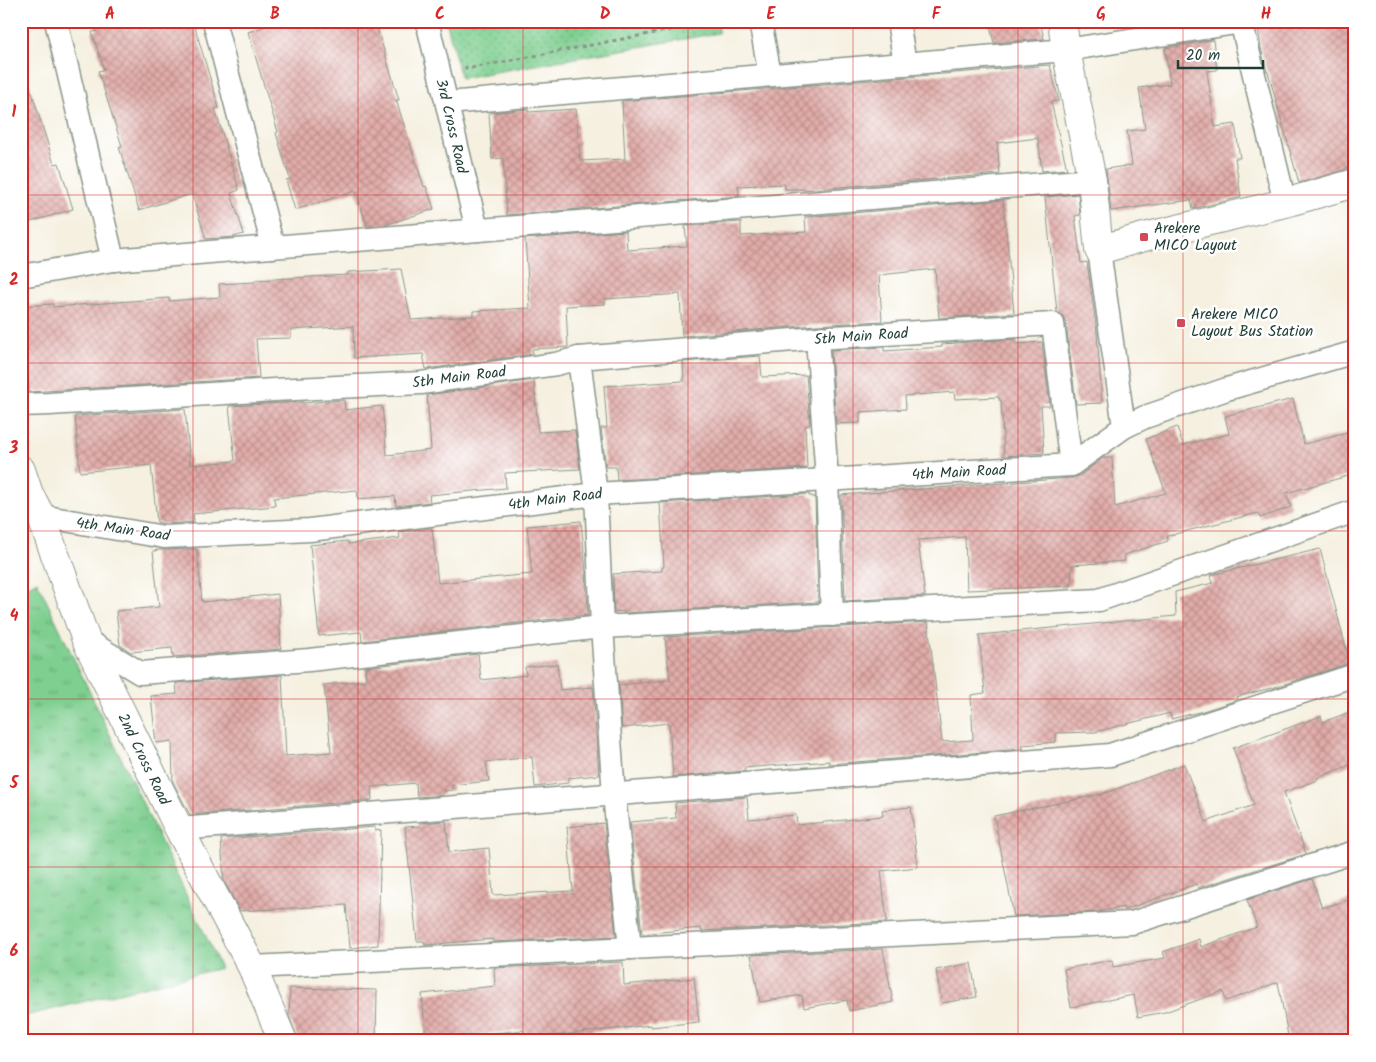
<svg xmlns="http://www.w3.org/2000/svg" width="1376" height="1062" viewBox="0 0 1376 1062" font-family="Kalam,sans-serif">
<style>
.grass{fill:url(#grass-tufts);stroke:#4e8662}
.park{fill:url(#park-dots);stroke:#4e8662}
.building{fill:url(#building-cross-hatch)}
.lines{fill:none;stroke-linecap:round;stroke-linejoin:round}
.street-casing{stroke:#8a968a;stroke-width:25}
.secondary-casing{stroke:#8a968a;stroke-width:30}
.path{stroke:#8a968a;stroke-width:3;stroke-dasharray:4 4;stroke-linecap:butt}
.street{stroke:#fff;stroke-width:22}
.secondary{stroke:#fff;stroke-width:28}
.grid{fill:none;stroke:#d62828;stroke-width:1;stroke-opacity:0.55}
.poi-dot{fill:#d1495b;stroke:#fff;stroke-width:2}
.labels{text-anchor:middle;stroke-width:5;stroke-linejoin:round;paint-order:stroke}
.street-label{font-size:15px;fill:#1f3d34;stroke:#fff}
.poi-label{font-size:15px;fill:#1f3d34;stroke:#fff;text-anchor:start}
.neatline{fill:none;stroke:#d62828;stroke-width:2}
.grid-label{font-size:16px;text-anchor:middle;font-weight:bold;fill:#d62828}
</style>
<defs>
<pattern id="grass-tufts" width="24" height="20" patternUnits="userSpaceOnUse" patternTransform="scale(1.25)"><rect width="24" height="20" fill="#7ecf90"/><path d="M3 7l-1-3M5 7V3M7 7l1-3M15 17l-1-3M17 17v-4M19 17l1-3" fill="none" stroke="#67a976"/></pattern>
<pattern id="park-dots" width="8" height="8" patternUnits="userSpaceOnUse" patternTransform="scale(1.25)"><rect width="8" height="8" fill="#7ecf90"/><path d="M2 2h.1M6 6h.1" fill="none" stroke="#67a976" stroke-width="1.8" stroke-linecap="round"/></pattern>
<pattern id="building-cross-hatch" width="8" height="8" patternUnits="userSpaceOnUse" patternTransform="scale(1.25)"><rect width="8" height="8" fill="#e2aca9"/><path d="M0 0l8 8M0 8l8-8" fill="none" stroke="#b78d8a"/></pattern>
</defs>
<rect width="100%" height="100%" fill="#fff"/>
<filter id="ink" filterUnits="userSpaceOnUse"><feTurbulence type="fractalNoise" baseFrequency=".02" numOctaves="2"/><feDisplacementMap in="SourceGraphic" scale="10" xChannelSelector="R" yChannelSelector="G"/><feConvolveMatrix kernelMatrix="1 2 1 2 8 2 1 2 1" color-interpolation-filters="sRGB"/></filter>
<filter id="wash" filterUnits="userSpaceOnUse"><feTurbulence type="fractalNoise" baseFrequency=".0096" numOctaves="4" result="noise"/><feDisplacementMap in="SourceGraphic" scale="20" xChannelSelector="R" yChannelSelector="G"/><feGaussianBlur stdDeviation="1.12" result="paint"/><feColorMatrix in="noise" values="0 0 0 0 0 0 0 0 0 0 0 0 0 0 0 0 0 1.4 0 .05"/><feComposite in="paint" operator="in"/></filter>
<g filter="url(#wash)">
<rect width="100%" height="100%" fill="#f5f0e0"/>
<path class="grass" d="M37,581L221,968L21,1017V590Z"/>
<path class="park" d="M446,21H718L719,33L461,78Z"/>
<g id="blocks">
<g class="building">
<path d="M94,21H193L219,108L215,109L239,190L231,193L244,234L233,237L206,239L192,194L139,210L119,147L122,146L98,71L104,70L92,32L97,31Z"/>
<path d="M281,21H375L399,100H396L424,187L426,186L434,209L385,225L367,226L356,191L295,210L286,180L290,179L276,133L278,132L248,32Z"/>
<path d="M989,21H1040L1044,39L994,43Z"/>
<path d="M1257,21H1355V166L1345,168V170L1299,183L1268,72H1267L1261,48Z"/>
<path d="M1213,40L1217,70L1207,71L1215,127L1235,124L1240,158H1235L1241,197L1193,209L1191,200L1111,211L1106,169L1132,165L1127,131L1145,129L1139,88L1170,84L1165,48Z"/>
<path d="M1050,65L1059,101L1051,102L1067,169L1042,171L1038,138L997,143L1000,174L803,190V189H785V184L738,186L739,196L507,215L503,158L492,159L489,113L528,109V112L576,109L580,161L625,159L622,101Z"/>
<path d="M27,77L54,164L59,163L73,209L21,225V78Z"/>
<path d="M1078,194L1080,215L1075,216L1081,263L1087,262L1097,332L1102,403L1076,404L1066,322L1063,316L1057,312L1045,197Z"/>
<path d="M1003,200L1014,313L939,318L935,269L879,275L882,321L816,325L682,336L680,294L605,299V304L566,306L568,347L532,349L533,354L426,369L423,354L354,358L353,326L291,330V338L256,339L259,378L29,392L27,357H21V306L53,304V307L169,298V301L220,297L219,284L255,282V280L348,275V272L401,269L411,320L473,316V311L530,308L525,239L626,231L627,250L687,246L685,226L741,222V236L806,232L805,217Z"/>
<path d="M1016,339L1017,344L1042,342L1050,406H1041L1044,453L1004,456L1001,400H999V397L955,399L954,392L905,396L906,409L860,412V423L836,424L831,350L884,347V351L942,347V344Z"/>
<path d="M760,356L762,377L806,375L810,425L805,426L807,468L617,480L616,467H606L601,428H607L604,386L684,381L683,362Z"/>
<path d="M534,380L538,432L575,430L580,469L505,473L506,488L429,495L430,502L396,506L395,496L358,499L357,490L274,498L275,506L193,514L194,522L165,524L157,522L151,465L80,472L75,416L185,409L190,465L235,461L229,406L303,402V403L344,400L345,410L382,406L387,455L431,450L427,395Z"/>
<path d="M1293,399L1304,444L1347,433L1355,461V474L1286,493L1291,507L1260,518L1258,513L1167,536L1168,541L1124,555L1125,561L1072,565L1071,586L967,590L965,537L918,540L925,596L845,601L841,495L1072,478L1079,476L1103,458H1112L1115,507L1166,493L1146,439L1177,427L1183,445L1229,434L1225,416Z"/>
<path d="M809,494V496H812V497H815L818,602L624,613V611L614,612L613,574L662,571V567H664L660,503Z"/>
<path d="M581,521L586,572L588,615L362,641L361,632L319,636L310,545L348,541V544L400,538L399,532L432,528L438,583L532,574L527,526Z"/>
<path d="M197,549L202,602L278,594L281,649L173,657L172,648L131,652L120,645L116,611L159,607L153,551L159,550Z"/>
<path d="M1320,549L1350,663L1275,687L1236,697L1237,700L1203,711L1171,719L1170,713L1095,732L1056,733V742L1023,745V749L829,764V761L744,768L745,771L673,777L669,723L622,728L619,685L670,680L665,637L928,622L942,742L973,740L971,695L985,693L979,635L1176,616L1175,592L1213,583L1211,575Z"/>
<path d="M478,654L481,680L526,675L525,667L557,664L560,690L593,687L599,775L568,778V783L535,787L532,757L486,762L489,781L452,785V790L443,791V795L417,797L416,783L371,787L372,800L190,815L173,782L172,741L156,743L151,696L177,694L176,683L282,675L286,756L331,752L324,685L366,680L365,667Z"/>
<path d="M1355,710V763L1317,778L1318,780L1284,792L1306,854L1198,888L1196,884L1124,910L1123,907L1099,912L1014,916L994,816L1103,794L1184,764L1206,822L1254,805L1233,748L1321,716L1323,722Z"/>
<path d="M747,797L749,819L796,815L797,825L883,816L882,810L911,807L918,867L881,871L887,922L701,931V928L642,934L630,822L676,818L675,803Z"/>
<path d="M446,821L449,852L489,848L493,895L573,891L567,827L604,823L616,936L493,942V939L425,945L424,941H417L405,827L420,826V823Z"/>
<path d="M375,827V831L381,830L378,945L350,948L346,905L240,911L224,881L221,839Z"/>
<path d="M1312,879L1322,908L1355,898V1041H1289L1278,982L1226,1001L1223,991L1165,1012L1138,1017L1134,995L1071,1007L1064,969L1112,960L1113,967L1165,958L1163,952L1199,939L1201,947L1257,927L1247,900Z"/>
<path d="M883,949L893,1002L849,1011L847,1000L804,1008L802,995L760,1002L751,955Z"/>
<path d="M623,962L624,985L694,978L699,1022L651,1027V1025L524,1039L523,1030L426,1040L422,994L495,986L494,968Z"/>
<path d="M971,963L977,997L942,1003L936,970Z"/>
<path d="M290,988L377,990L376,1041L298,1039L289,1016Z"/>
</g>
</g>
</g>
<g filter="url(#ink)">
<use href="#blocks" fill-opacity="0" stroke="#8a968a" stroke-width="1"/>
<g class="lines">
<g class="street-casing">
<g id="street">
<path d="M56,21L113,260"/>
<path d="M214,21L273,247"/>
<path d="M427,21L477,230"/>
<path d="M760,21L770,75"/>
<path d="M898,21L905,64"/>
<path d="M1241,21L1285,203"/>
<path d="M447,103L1066,50L1242,22"/>
<path d="M21,276L113,260L1092,180"/>
<path d="M817,338L827,479L832,615"/>
<path d="M579,358L596,494L602,627L614,795L630,948"/>
<path d="M21,405L49,404L274,390L421,383L556,364L579,358L817,338L1053,324L1071,465L1124,427L1099,250"/>
<path d="M1124,427L1145,417L1227,389L1355,352"/>
<path d="M41,516L164,537L310,530L596,494L1071,465"/>
<path d="M86,640L140,673L309,660L602,627L1099,600L1355,511"/>
<path d="M179,829L1110,755L1355,675"/>
<path d="M252,967L1132,923L1355,852"/>
</g>
</g>
<g class="secondary-casing">
<g id="secondary">
<path d="M1062,21L1066,50L1092,180L1099,250L1144,237L1285,203L1355,183"/>
<path d="M21,470L29,494L41,516L86,640L179,829L252,967L283,1041"/>
</g>
</g>
<path class="path" d="M466,66V69L706,23"/>
<use href="#street" class="street"/>
<use href="#secondary" class="secondary"/>
</g>
</g>
<path class="grid" d="M193,21V1041M358,21V1041M523,21V1041M688,21V1041M853,21V1041M1018,21V1041M1183,21V1041M21,195H1355M21,363H1355M21,531H1355M21,699H1355M21,867H1355"/>
<g class="poi-dot">
<rect x="1139" y="232" width="10" height="10" rx="2.5"/>
<rect x="1176" y="318" width="10" height="10" rx="2.5"/>
</g>
<g class="labels">
<g class="street-label">
<text transform="translate(452 126) rotate(77)" y="5">3rd Cross Road</text>
<text transform="translate(861 336) rotate(-4)" y="5">5th Main Road</text>
<text transform="translate(459 377) rotate(-7)" y="5">5th Main Road</text>
<text transform="translate(959 472) rotate(-3)" y="5">4th Main Road</text>
<text transform="translate(555 499) rotate(-7)" y="5">4th Main Road</text>
<text transform="translate(123 529) rotate(8)" y="5">4th Main Road</text>
<text transform="translate(144 759) rotate(64)" y="5">2nd Cross Road</text>
</g>
<g class="poi-label">
<text x="1154" y="233">Arekere<tspan x="1154" dy="17">MICO Layout</tspan></text>
<text x="1191" y="319">Arekere MICO<tspan x="1191" dy="17">Layout Bus Station</tspan></text>
</g>
</g>
<rect width="1376" height="1062" fill="none" stroke="#fff" stroke-width="55"/>
<path d="M1178 60v8h85v-8" fill="none" stroke="#1f3d34" stroke-width="2.5"/>
<text x="1186" y="60" font-size="15" fill="#1f3d34" stroke="#ffffff" stroke-width="4" paint-order="stroke">20 m</text>
<rect x="28" y="28" width="1320" height="1006" class="neatline"/>
<g class="grid-label">
<text x="110" y="19">A</text>
<text x="275" y="19">B</text>
<text x="440" y="19">C</text>
<text x="605" y="19">D</text>
<text x="771" y="19">E</text>
<text x="936" y="19">F</text>
<text x="1101" y="19">G</text>
<text x="1266" y="19">H</text>
<text x="14" y="117">1</text>
<text x="14" y="285">2</text>
<text x="14" y="453">3</text>
<text x="14" y="621">4</text>
<text x="14" y="788">5</text>
<text x="14" y="956">6</text>
</g>
</svg>
